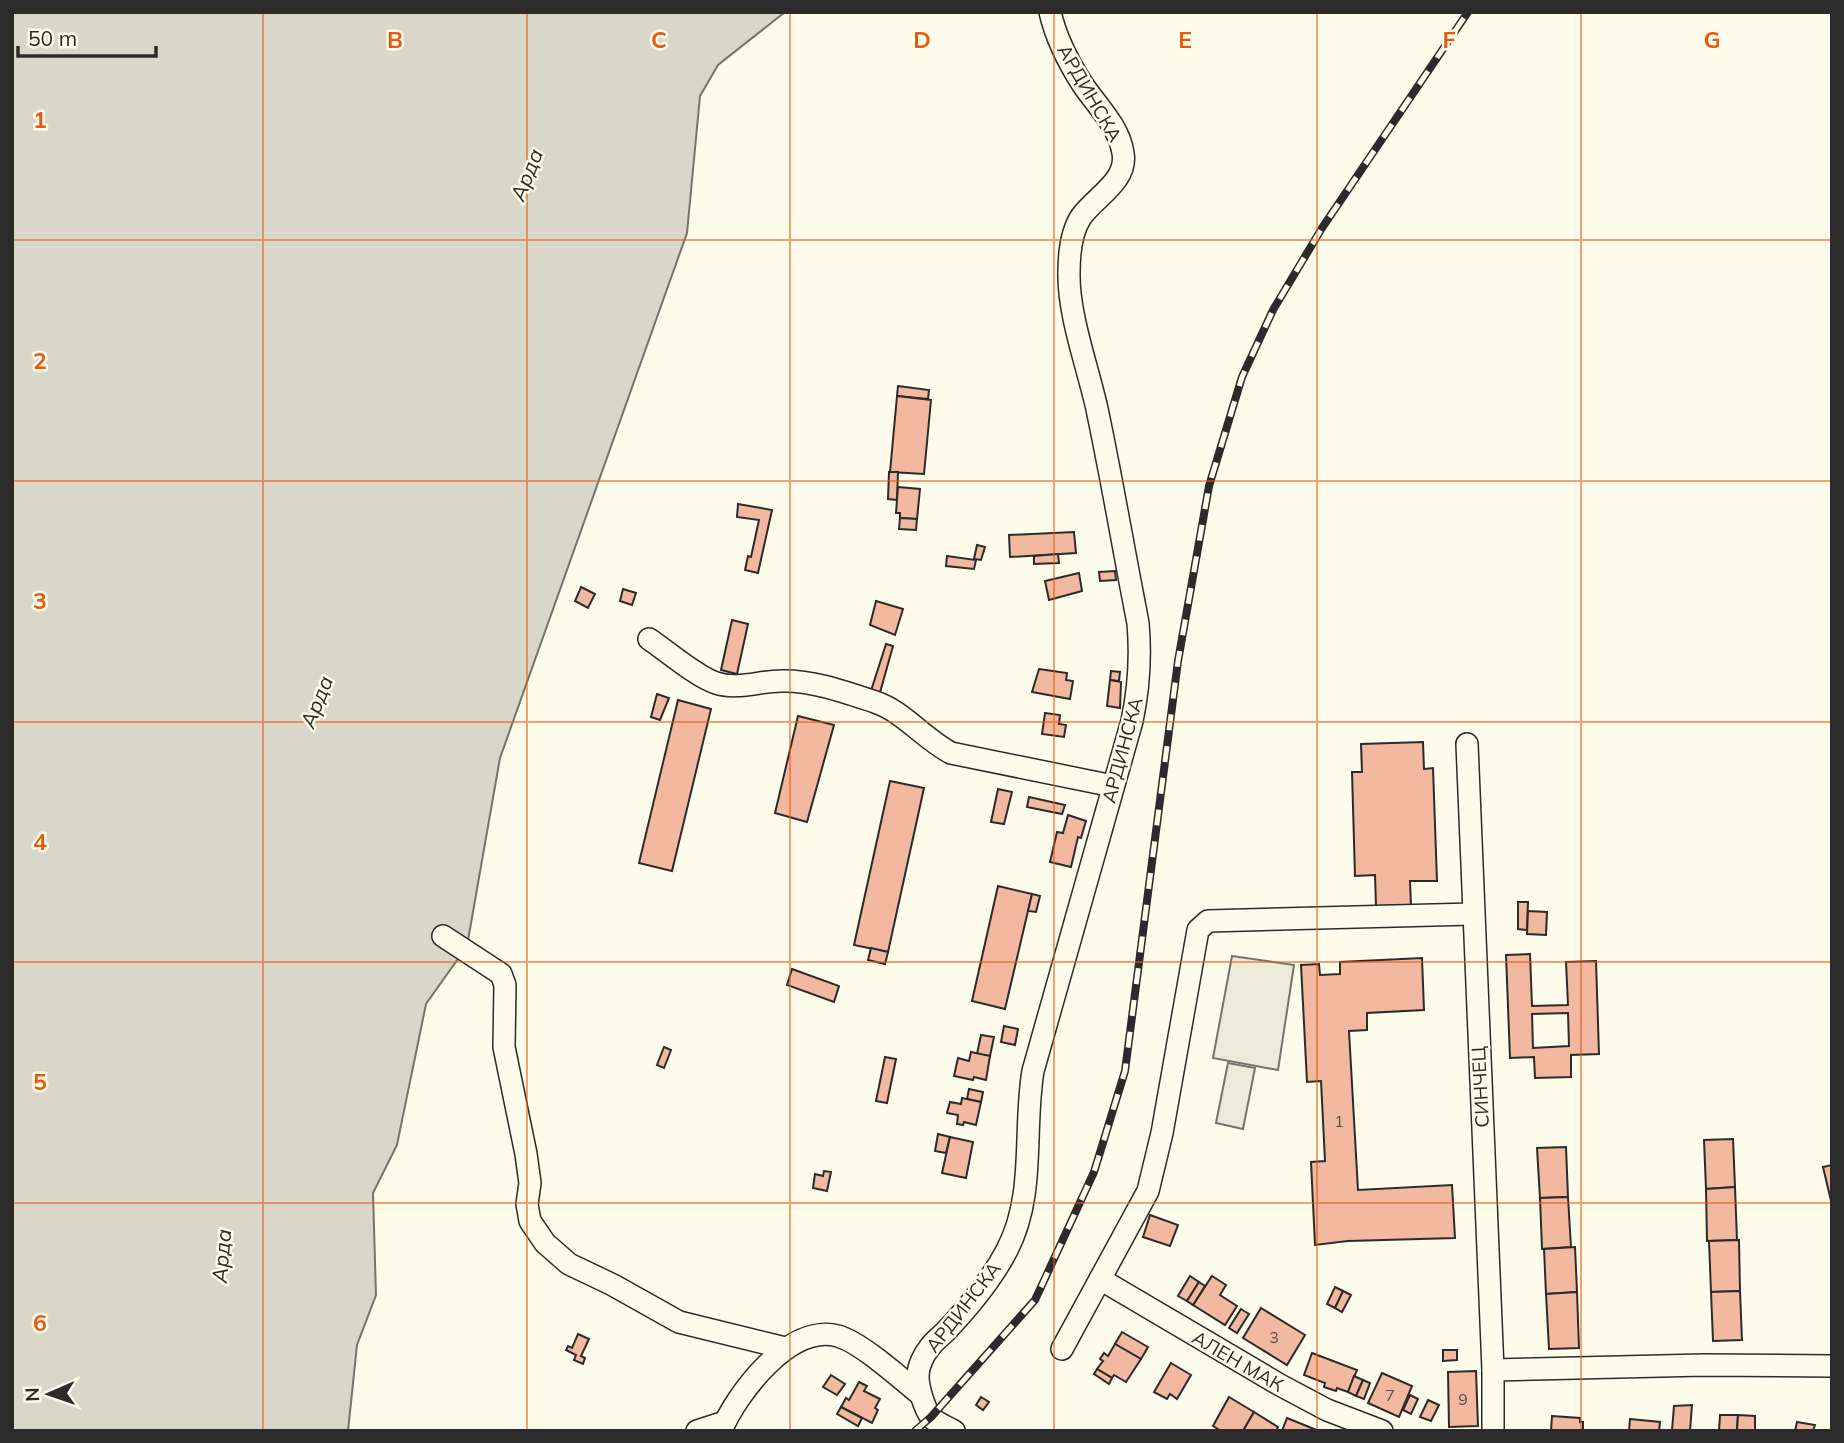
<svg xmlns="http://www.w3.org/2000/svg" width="1844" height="1443" viewBox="0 0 1844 1443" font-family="Mulish,sans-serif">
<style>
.green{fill:#ecebdb;stroke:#74746e;stroke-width:2}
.water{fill:#d8d7c9;stroke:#74746e;stroke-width:2}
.building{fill:#f2b8a0;stroke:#2b2b2b;stroke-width:2;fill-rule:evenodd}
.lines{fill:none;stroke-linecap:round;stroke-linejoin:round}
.minor-casing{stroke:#2b2b2b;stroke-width:24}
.minor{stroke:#fdfbea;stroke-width:21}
.rail-casing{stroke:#2b2b2b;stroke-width:8}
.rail{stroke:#fdfbea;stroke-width:5;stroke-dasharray:16;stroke-linecap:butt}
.grid{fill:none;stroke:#e8590c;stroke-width:2;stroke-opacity:0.55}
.labels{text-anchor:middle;stroke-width:5;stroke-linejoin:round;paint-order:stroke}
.number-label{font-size:16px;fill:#5d4e48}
.street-label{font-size:19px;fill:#2b2b2b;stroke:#fdfbea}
.water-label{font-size:21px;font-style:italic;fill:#2b2b2b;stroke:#fdfbea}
.grid-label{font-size:23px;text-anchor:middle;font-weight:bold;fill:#e8590c;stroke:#fdfbea;stroke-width:5;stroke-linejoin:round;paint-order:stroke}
</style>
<rect width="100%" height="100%" fill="#fdfbea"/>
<g class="green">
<path d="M1232,956L1294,965L1278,1070L1213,1058Z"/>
<path d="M1228,1063L1255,1068L1243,1129L1216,1123Z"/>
</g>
<path class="water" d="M12,12H785L718,65L700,96L687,233L500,758L467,946L426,1004L397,1145L373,1193L376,1295L357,1345L348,1431H12Z"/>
<g class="building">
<path d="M898,386L929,390L928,399L897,396Z"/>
<path d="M897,396L931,400L924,474L890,472Z"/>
<path d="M889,472H898L897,500L888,499Z"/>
<path d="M898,487L920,489L917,519L900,518V513H896Z"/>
<path d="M738,504L772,510L758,573L745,570L748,556L751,557L759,520L737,517Z"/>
<path d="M900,518L917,519L916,530L899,529Z"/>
<path d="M1074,532L1076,553L1010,557L1009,535Z"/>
<path d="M977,545L985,547L981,560L974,559Z"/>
<path d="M1058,554L1059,563L1034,564V556Z"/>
<path d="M947,556L976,560L974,569L946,566Z"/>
<path d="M1115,571L1116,580L1100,581L1099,572Z"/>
<path d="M1079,573L1082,591L1049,600L1045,581Z"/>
<path d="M581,587L595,594L588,608L575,601Z"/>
<path d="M623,589L636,593L632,605L620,601Z"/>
<path d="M876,601L903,609L895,635L870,625Z"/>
<path d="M732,620L748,624L737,674L721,670Z"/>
<path d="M886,644L893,646L879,696L870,694Z"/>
<path d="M1039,669L1067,673L1066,680L1073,681L1070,699L1032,692Z"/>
<path d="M1111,671L1120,672L1119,681L1110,680Z"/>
<path d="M1110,680L1121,682L1120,708L1107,706Z"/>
<path d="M657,694L669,698L660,720L651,717Z"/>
<path d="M678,700L711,709L672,871L639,863Z"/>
<path d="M1045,713L1060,715L1059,724L1066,725L1064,737L1042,734Z"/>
<path d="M798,716L834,725L807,822L775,813Z"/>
<path d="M1423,742L1424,769L1433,768L1437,881H1410L1411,905L1376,906L1375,875L1355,876L1352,772H1362L1361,744Z"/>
<path d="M890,781L924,788L888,952L854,945Z"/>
<path d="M998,789L1012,792L1004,824L991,822Z"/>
<path d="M1029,797L1065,805L1062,814L1027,807Z"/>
<path d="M1068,815L1086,821L1081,838L1078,837L1071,867L1050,862L1057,832L1063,833Z"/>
<path d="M998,886L1032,894L1005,1009L972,1001Z"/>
<path d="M1032,894L1040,896L1036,912L1028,911Z"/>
<path d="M1518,902H1528L1527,930L1518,929Z"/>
<path d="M1528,911L1547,912L1546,935L1527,934Z"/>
<path d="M871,948L888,952L885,964L868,960Z"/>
<path d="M1530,954L1532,1006L1568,1005L1566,962L1596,961L1599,1054L1571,1055V1077L1535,1078L1534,1057L1510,1058L1506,955ZM1568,1013L1569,1046L1533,1048L1532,1014Z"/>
<path d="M1422,958L1424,1010L1367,1013V1030L1349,1031L1358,1190L1452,1185L1455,1238L1348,1241L1315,1245L1311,1162L1325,1161L1321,1081L1307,1082L1301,965L1319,964L1320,975L1340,974V962Z"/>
<path d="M792,969L839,986L834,1002L787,985Z"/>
<path d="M1004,1026L1018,1029L1015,1045L1001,1042Z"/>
<path d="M981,1035L994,1037L990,1056L977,1054Z"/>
<path d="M664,1047L671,1050L664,1068L657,1065Z"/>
<path d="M971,1052L990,1056L986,1080L974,1077L973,1080L954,1076L958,1058L969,1061Z"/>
<path d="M885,1057L896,1059L887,1103L876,1101Z"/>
<path d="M969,1089L983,1092L981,1102L967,1099Z"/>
<path d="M962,1098L981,1102L976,1125L964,1122L963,1125L957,1124L958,1115L947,1113L950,1102L961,1104Z"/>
<path d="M938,1134L950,1137L946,1153L935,1151Z"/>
<path d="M950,1137L973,1142L966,1178L942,1173Z"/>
<path d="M1733,1139L1735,1187L1706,1189L1704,1140Z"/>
<path d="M1566,1147L1568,1197L1540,1198L1537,1148Z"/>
<path d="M1832,1165V1205L1823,1167Z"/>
<path d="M824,1171L831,1172L827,1191L813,1188L815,1174L823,1176Z"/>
<path d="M1735,1187L1737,1240L1707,1241L1706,1189Z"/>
<path d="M1568,1197L1571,1247L1542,1249L1540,1198Z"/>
<path d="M1150,1215L1178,1225L1170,1246L1143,1237Z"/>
<path d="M1739,1240L1740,1291L1711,1292L1709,1241Z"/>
<path d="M1575,1247L1577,1292L1546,1294L1544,1249Z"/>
<path d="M1190,1276L1199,1282L1187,1301L1178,1296Z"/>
<path d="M1212,1276L1226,1285L1220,1295L1237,1306L1225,1325L1193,1305Z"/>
<path d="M1199,1282L1205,1286L1193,1305L1187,1301Z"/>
<path d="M1335,1287L1343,1291L1335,1308L1327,1304Z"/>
<path d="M1343,1291L1351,1295L1342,1312L1335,1308Z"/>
<path d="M1740,1291L1742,1340L1713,1341L1711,1292Z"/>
<path d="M1577,1292L1579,1348L1549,1349L1546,1294Z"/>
<path d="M1261,1308L1305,1335L1287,1365L1243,1338Z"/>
<path d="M1241,1309L1249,1314L1237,1333L1229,1328Z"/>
<path d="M1122,1332L1148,1347L1141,1359L1115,1344Z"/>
<path d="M578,1334L589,1339L581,1356L585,1358L583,1364L574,1360L576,1355L566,1350L568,1346L572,1348Z"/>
<path d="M1115,1344L1141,1359L1126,1382L1114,1375L1112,1378L1097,1369L1103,1361L1100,1359L1104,1353L1108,1356Z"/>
<path d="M1443,1350H1457V1360L1443,1361Z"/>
<path d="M1312,1353L1357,1370L1348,1392L1337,1388L1336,1391L1324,1387L1325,1383L1304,1375Z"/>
<path d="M1171,1363L1191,1375L1177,1399L1170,1394L1167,1399L1154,1392Z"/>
<path d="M1097,1369L1112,1378L1109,1384L1094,1374Z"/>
<path d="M1476,1371L1478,1426L1449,1427L1448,1372Z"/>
<path d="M1382,1373L1412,1386L1399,1417L1368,1403Z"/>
<path d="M831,1375L845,1384L837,1395L823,1387Z"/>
<path d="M1354,1376L1363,1380L1356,1396L1348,1392Z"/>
<path d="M1363,1380L1370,1383L1364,1399L1356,1396Z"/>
<path d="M859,1382L867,1386L864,1391L880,1399L875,1408L878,1410L872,1423L841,1407L846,1398L849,1400Z"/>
<path d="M1410,1395L1418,1399L1411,1414L1403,1410Z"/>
<path d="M981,1397L989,1402L983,1410L976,1405Z"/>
<path d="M1229,1397L1254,1412L1243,1431H1221L1213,1426Z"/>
<path d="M1428,1400L1439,1405L1431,1421L1420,1417Z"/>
<path d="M1692,1405L1690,1431L1672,1430L1674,1406Z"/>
<path d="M841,1407L862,1418L858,1426L837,1414Z"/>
<path d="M1254,1412L1278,1427L1276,1431H1243Z"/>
<path d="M1720,1415H1738L1737,1431H1719Z"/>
<path d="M1738,1415L1755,1416V1431H1737Z"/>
<path d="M1552,1416L1580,1418V1422H1583V1431H1551Z"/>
<path d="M1287,1418L1319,1431H1282Z"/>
<path d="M1630,1419L1660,1422L1659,1431H1629Z"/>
<path d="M1797,1422L1815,1425L1813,1431H1795Z"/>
</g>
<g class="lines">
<g class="minor-casing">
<g id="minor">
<path d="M649,639C667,651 697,677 716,683C737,690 760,681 781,681C812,680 845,692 875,702C903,711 924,739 951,753L1113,786"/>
<path d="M1467,744L1493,1370V1431"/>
<path d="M443,936L501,974L505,985L504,1047L526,1154L530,1183L527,1204L530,1221L545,1243L569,1264L613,1285L679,1322L785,1348"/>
<path d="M1100,1279L1280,1385L1327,1410L1382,1431"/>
<path d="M1062,1349L1148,1191L1162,1133L1198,930L1208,921L1472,914"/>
<path d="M1493,1370L1703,1365L1832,1366"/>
<path d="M697,1431L725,1422"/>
<path d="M721,1431C737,1393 790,1323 838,1336C862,1343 901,1379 921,1395"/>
<path d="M954,1431C947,1427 936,1423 931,1417C924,1408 918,1387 918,1376C918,1366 924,1354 930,1347C934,1341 940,1337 945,1332C968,1308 992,1279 1007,1250C1036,1195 1023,1130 1033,1071L1132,721C1139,688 1141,657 1138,623C1124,552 1112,480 1097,409C1088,368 1068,314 1069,273C1069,255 1071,232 1081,217C1095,197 1128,181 1123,153C1119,126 1097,106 1083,85C1068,62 1056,38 1050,12"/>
</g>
</g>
<use href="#minor" class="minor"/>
<g class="rail-casing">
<path id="rail" d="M915,1431L931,1417L1035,1300L1094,1172L1125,1071L1178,661L1209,486L1242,377L1273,310L1322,228L1468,12"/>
</g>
<use href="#rail" class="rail"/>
</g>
<path class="grid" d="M263,12V1431M527,12V1431M790,12V1431M1054,12V1431M1317,12V1431M1581,12V1431M12,240H1832M12,481H1832M12,722H1832M12,962H1832M12,1203H1832"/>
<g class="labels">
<g class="number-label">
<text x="1339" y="1127">1</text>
<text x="1274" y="1343">3</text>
<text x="1390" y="1401">7</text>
<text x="1463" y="1405">9</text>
</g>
<g class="street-label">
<text transform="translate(1090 93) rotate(60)" y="7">АРДИНСКА</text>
<text transform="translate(1122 750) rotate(-75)" y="7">АРДИНСКА</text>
<text transform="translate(1480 1087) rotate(-93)" y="7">СИНЧЕЦ</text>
<text transform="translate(963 1307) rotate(-52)" y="7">АРДИНСКА</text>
<text transform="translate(1238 1361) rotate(30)" y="7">АЛЕН МАК</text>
</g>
<g class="water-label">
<text transform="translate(527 175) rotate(-68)" y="7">Арда</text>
<text transform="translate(317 702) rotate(-68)" y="7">Арда</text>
<text transform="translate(222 1256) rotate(-85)" y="7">Арда</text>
</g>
</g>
<g class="grid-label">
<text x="395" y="48">B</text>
<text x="659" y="48">C</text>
<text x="922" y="48">D</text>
<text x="1185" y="48">E</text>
<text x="1449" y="48">F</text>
<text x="1712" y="48">G</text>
<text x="40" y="128">1</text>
<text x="40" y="369">2</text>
<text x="40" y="609">3</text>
<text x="40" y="850">4</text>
<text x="40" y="1090">5</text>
<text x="40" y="1331">6</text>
</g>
<rect width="1844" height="1443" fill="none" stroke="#2b2b2b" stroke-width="28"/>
<g transform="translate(49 1394) rotate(268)" stroke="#fdfbea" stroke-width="5" paint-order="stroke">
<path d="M0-5L12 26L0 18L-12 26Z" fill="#2b2b2b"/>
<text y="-10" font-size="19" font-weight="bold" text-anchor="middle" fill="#2b2b2b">N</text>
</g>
<path d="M18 46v10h138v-10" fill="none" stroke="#2b2b2b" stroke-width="3.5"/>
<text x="28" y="46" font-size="21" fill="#2b2b2b" stroke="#fdfbea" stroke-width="5" paint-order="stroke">50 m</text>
</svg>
